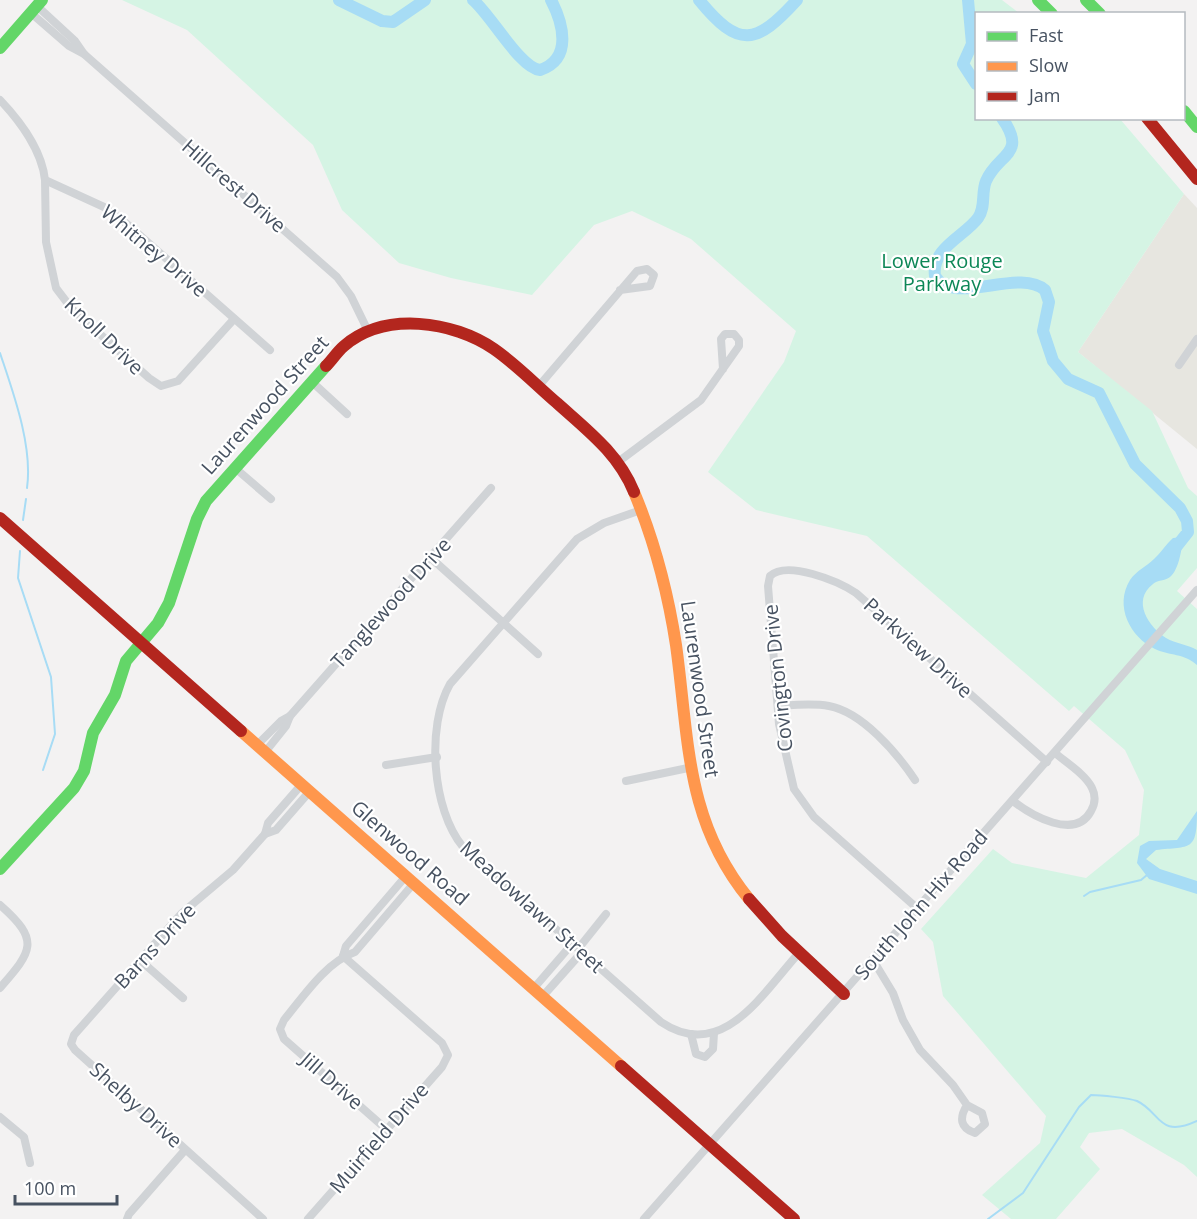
<svg xmlns="http://www.w3.org/2000/svg" width="1197" height="1219" viewBox="0 0 1197 1219" font-family="'Open Sans',sans-serif">
<style>
.commercial{fill:#e7e6e0}
.green{fill:#d5f4e4}
.water{fill:#a7dcf5}
.lines{fill:none;stroke-linecap:round;stroke-linejoin:round}
.stream{stroke:#a7dcf5;stroke-width:2}
.river{stroke:#a7dcf5;stroke-width:12}
.street{stroke:#d0d3d6;stroke-width:8}
.fast{stroke:#63d668;stroke-width:12}
.slow{stroke:#ff974d;stroke-width:12}
.jam{stroke:#b3261e;stroke-width:12}
.labels{text-anchor:middle;stroke-width:4.5;stroke-linejoin:round;paint-order:stroke}
.street-label{font-size:20px;fill:#475261;stroke:#fff}
.park-label{font-size:20px;fill:#0d8757;stroke:#fff}
</style>
<rect width="100%" height="100%" fill="#f3f2f2"/>
<path class="commercial" d="M1184,194L1197,208V449L1078,352Z"/>
<path class="green" d="M122,0H1002L1019,13L976,14V118L1120,119L1184,194L1078,352L1152,411L1188,488L1197,496V568L1177,591L1197,609V1177L1184,1165L1122,1129L1089,1133L1080,1147L1100,1169L1056,1219H1011L982,1195L1040,1143L1046,1116L943,996L933,942L921,929L993,849L1012,863L1086,878L1139,835L1144,790L1125,750L1074,706L1069,711L867,536L756,510L708,472L784,362L796,331L691,239L632,211L594,225L532,295L451,278L399,263L342,210L313,145L187,30Z"/>
<g class="water">
<path d="M1183,537C1182,548 1179,570 1170,577C1165,581 1157,580 1153,584C1131,601 1149,627 1166,638C1176,644 1187,644 1197,650V665C1184,653 1170,656 1155,649C1130,637 1114,606 1130,580C1137,570 1146,567 1154,559C1161,553 1166,544 1173,538Z"/>
<path d="M1197,811C1197,852 1191,846 1156,850L1146,859L1160,869L1197,881V894L1149,879L1137,863L1140,846L1149,841L1177,840Z"/>
</g>
<g class="lines">
<g class="stream">
<path d="M0,353C13,392 33,446 27,488"/>
<path d="M23,520L26,499"/>
<path d="M20,551L18,578L51,677L55,734L43,770"/>
<path d="M1084,896L1090,892L1141,880L1147,875"/>
<path d="M988,1219L1023,1193L1079,1107L1091,1095C1100,1095 1129,1098 1137,1101C1161,1112 1158,1139 1197,1121"/>
</g>
<g class="river">
<path d="M339,0L382,21L393,22L425,0"/>
<path d="M473,0C491,15 520,68 540,70C573,59 563,23 551,0"/>
<path d="M699,0C739,49 756,45 797,0"/>
<path d="M968,0L972,44L963,64L976,84"/>
<path d="M1002,118C1028,155 998,153 986,181C981,193 986,207 978,218C965,236 931,248 935,276C953,307 1019,267 1045,290L1049,302L1043,331L1053,361L1068,379L1099,393L1135,464L1180,508L1187,521L1188,532L1173,551"/>
</g>
<g class="street">
<path d="M37,6L75,41L84,54L337,277L351,296L368,331"/>
<path d="M31,13L69,46L84,54"/>
<path d="M0,100C20,121 42,151 45,180L104,207L127,224L270,350"/>
<path d="M45,180L46,242L56,288L72,309L149,378L161,386L178,381L234,319"/>
<path d="M1179,365L1197,339"/>
<path d="M311,381L347,414"/>
<path d="M538,387L637,271L647,269L654,275L650,286L620,290"/>
<path d="M618,462L701,400L739,346V340L734,334H725L721,339L723,369"/>
<path d="M235,468L271,499"/>
<path d="M641,510L604,523L577,539L450,684C426,726 432,810 463,847L661,1022C722,1063 762,994 798,954"/>
<path d="M431,558L538,654"/>
<path d="M778,706C794,705 812,703 829,706C862,712 897,753 915,780"/>
<path d="M258,744L281,721L290,716L491,488"/>
<path d="M266,751L286,726L290,716"/>
<path d="M386,765L437,757"/>
<path d="M626,781L688,768"/>
<path d="M1013,801C1031,815 1075,841 1091,811C1095,804 1096,796 1092,788C1086,775 1067,763 1055,753"/>
<path d="M265,834L276,830L310,791"/>
<path d="M0,905C41,941 32,951 0,988"/>
<path d="M918,909L814,817L794,789L779,724L768,586L770,576C787,560 838,581 856,593L1047,762"/>
<path d="M578,949L606,914"/>
<path d="M343,956L346,946L406,876"/>
<path d="M140,960L183,998"/>
<path d="M873,960L893,993L903,1020L920,1050L953,1085L967,1105L982,1113L985,1124L975,1133C960,1128 959,1118 967,1105"/>
<path d="M534,988L572,944"/>
<path d="M543,996L582,952"/>
<path d="M691,1034L696,1054L705,1057L713,1049L714,1033"/>
<path d="M0,1117L24,1137L30,1163"/>
<path d="M386,1129L284,1039L280,1029L284,1020C303,997 326,962 355,952L414,883"/>
<path d="M127,1219L129,1214L185,1150"/>
<path d="M263,1219L75,1050L71,1044L74,1035L182,913L233,870L265,834L268,823L302,784"/>
<path d="M308,1219L442,1067L448,1055L442,1043L343,956"/>
<path d="M644,1219L1197,590"/>
</g>
<g class="fast">
<path d="M1038,0L1052,14"/>
<path d="M1086,0L1100,14"/>
<path d="M0,48L42,0"/>
<path d="M1184,111L1197,127"/>
<path d="M0,869L74,788L84,771L93,733L115,695L126,661L158,623L169,603L197,519L206,501L326,366"/>
</g>
<g class="slow">
<path d="M634,492C654,540 668,593 676,645C689,739 685,821 749,899"/>
<path d="M241,731L621,1066"/>
</g>
<g class="jam">
<path d="M1147,118L1197,179"/>
<path d="M326,366C332,360 337,352 344,346C385,311 453,321 494,349C517,365 536,385 557,403C587,430 618,453 634,492"/>
<path d="M0,518L241,731"/>
<path d="M749,899L782,936L844,994"/>
<path d="M621,1066L794,1219"/>
</g>
</g>
<g class="labels">
<g class="street-label">
<text transform="translate(234 186) rotate(41)" y="7">Hillcrest Drive</text>
<text transform="translate(154 251) rotate(40)" y="7">Whitney Drive</text>
<text transform="translate(104 336) rotate(44)" y="7">Knoll Drive</text>
<text transform="translate(265 405) rotate(-48)" y="7">Laurenwood Street</text>
<text transform="translate(391 603) rotate(-48)" y="7">Tanglewood Drive</text>
<text transform="translate(918 648) rotate(42)" y="7">Parkview Drive</text>
<text transform="translate(778 678) rotate(-96)" y="7">Covington Drive</text>
<text transform="translate(700 689) rotate(82)" y="7">Laurenwood Street</text>
<text transform="translate(410 853) rotate(41)" y="7">Glenwood Road</text>
<text transform="translate(921 905) rotate(-49)" y="7">South John Hix Road</text>
<text transform="translate(532 907) rotate(42)" y="7">Meadowlawn Street</text>
<text transform="translate(155 946) rotate(-47)" y="7">Barns Drive</text>
<text transform="translate(332 1081) rotate(41)" y="7">Jill Drive</text>
<text transform="translate(136 1105) rotate(42)" y="7">Shelby Drive</text>
<text transform="translate(379 1138) rotate(-49)" y="7">Muirfield Drive</text>
</g>
<g class="park-label">
<text x="942" y="268">Lower Rouge<tspan x="942" dy="23">Parkway</tspan></text>
</g>
</g>
<rect x="975" y="12" width="210" height="108" fill="#ffffff" stroke="#b5bac0" stroke-width="1.5"/>
<rect x="987" y="32" width="30" height="9" fill="#63d668" stroke="#b5bac0" stroke-width="1.5"/>
<text x="1029" y="42" font-size="18" fill="#475261">Fast</text>
<rect x="987" y="62" width="30" height="9" fill="#ff974d" stroke="#b5bac0" stroke-width="1.5"/>
<text x="1029" y="72" font-size="18" fill="#475261">Slow</text>
<rect x="987" y="92" width="30" height="9" fill="#b3261e" stroke="#b5bac0" stroke-width="1.5"/>
<text x="1029" y="102" font-size="18" fill="#475261">Jam</text>
<path d="M15 1195v9h102v-9" fill="none" stroke="#475261" stroke-width="3"/>
<text x="24" y="1195" font-size="18" fill="#475261" stroke="#ffffff" stroke-width="4.5" paint-order="stroke">100 m</text>
</svg>
